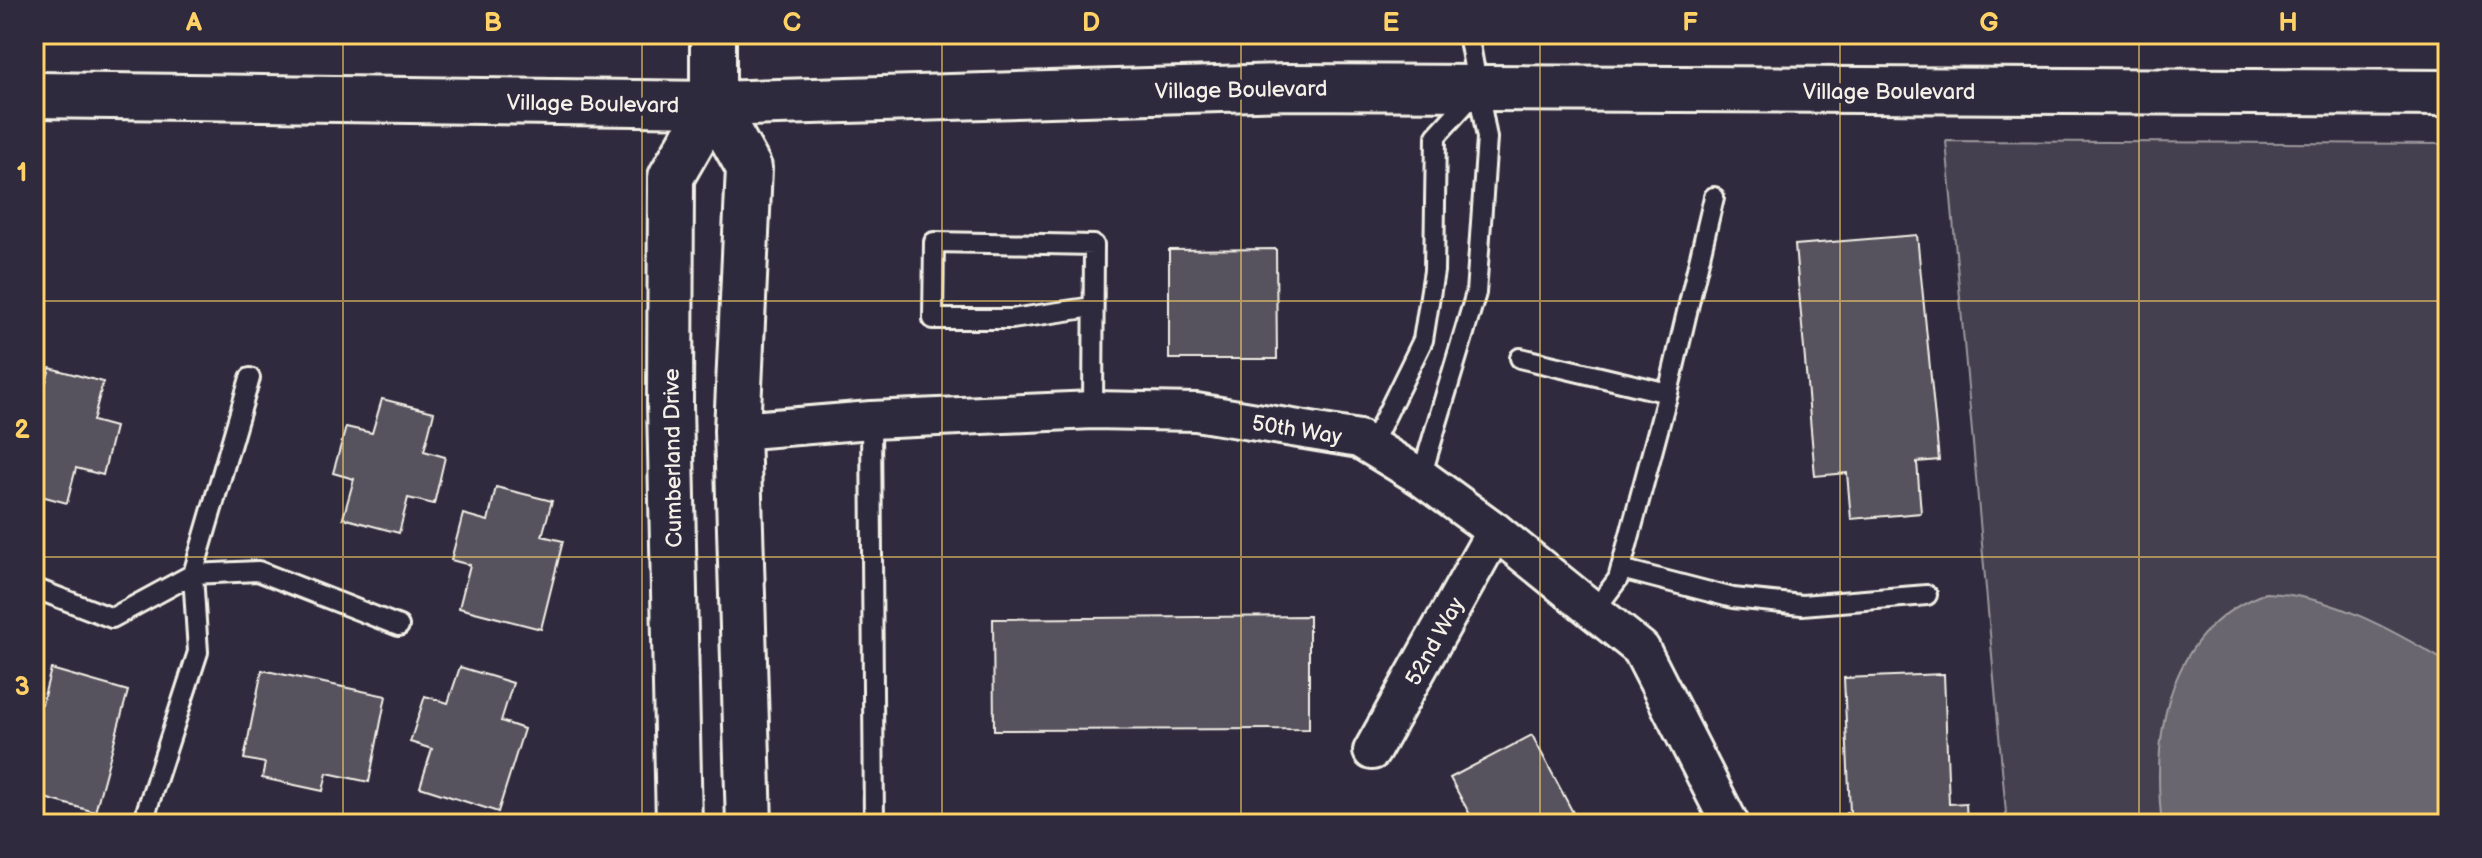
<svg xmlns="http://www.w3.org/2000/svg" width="2482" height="858" viewBox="0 0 2482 858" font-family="'Balsamiq Sans',sans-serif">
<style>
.green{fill:#454050;stroke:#9c989c;stroke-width:2}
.water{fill:#6a6670;stroke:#a19ea0;stroke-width:2}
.building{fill:#56525f;stroke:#f4f1e8;stroke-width:2}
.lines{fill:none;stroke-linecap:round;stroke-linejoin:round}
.service-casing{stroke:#f4f1e8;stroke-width:24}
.minor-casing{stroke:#f4f1e8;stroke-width:42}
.tertiary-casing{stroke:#f4f1e8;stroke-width:50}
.service{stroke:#2f2a3d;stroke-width:18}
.minor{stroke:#2f2a3d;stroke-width:36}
.tertiary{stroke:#2f2a3d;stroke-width:44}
.grid{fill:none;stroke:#ffd166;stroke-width:2;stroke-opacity:0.55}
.labels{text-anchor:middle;stroke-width:8;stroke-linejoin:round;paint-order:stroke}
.street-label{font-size:22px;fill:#f4f1e8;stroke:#2f2a3d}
.neatline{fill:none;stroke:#ffd166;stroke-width:3}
.grid-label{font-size:26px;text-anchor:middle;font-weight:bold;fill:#ffd166}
</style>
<rect width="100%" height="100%" fill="#2f2a3d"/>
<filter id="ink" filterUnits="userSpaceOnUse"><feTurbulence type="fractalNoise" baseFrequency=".0125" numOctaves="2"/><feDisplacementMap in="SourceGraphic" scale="16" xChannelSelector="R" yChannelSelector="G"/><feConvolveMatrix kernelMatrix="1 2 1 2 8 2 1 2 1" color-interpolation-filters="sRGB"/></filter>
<g filter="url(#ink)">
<path class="green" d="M1946,141L2448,144V824H2007Z"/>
<path class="water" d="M2266,593C2330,594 2394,631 2448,663V824H2162C2151,733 2168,628 2266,593Z"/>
<g class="building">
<path d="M1917,235L1939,460L1917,462L1921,513L1851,519L1847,473L1815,476L1795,245Z"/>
<path d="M1276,249L1277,359H1169V250Z"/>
<path d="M50,368L103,382L93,421L115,427L103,475L76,468L67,503L34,494V402L40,403Z"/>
<path d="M382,399L434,412L424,451L445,457L434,504L408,498L399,533L343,518L354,479L333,473L346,427L372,433Z"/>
<path d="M496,487L552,501L542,536L563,541L541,629L459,608L470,565L451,560L463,514L488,521Z"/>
<path d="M1309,616V729L994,730L993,619Z"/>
<path d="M460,667L513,683L501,721L524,729L498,812L420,787L432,749L410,742L425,696L448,703Z"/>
<path d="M51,669L128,691L95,812L34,795V702L42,704Z"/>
<path d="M262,670L386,696L369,782L327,773L323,791L262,778L265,763L244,759Z"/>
<path d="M1944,674L1949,804L1966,803L1967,824H1847L1846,813H1850L1844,678Z"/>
<path d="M1532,735L1579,824H1470L1474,822L1450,778Z"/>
</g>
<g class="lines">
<g class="service-casing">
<g id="service">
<path d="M1093,307L1012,319H933L934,242L1094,245L1093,410"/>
<path d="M1520,358L1668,393L1618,579L1594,611"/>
<path d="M1668,393L1714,197"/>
<path d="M871,420L874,824"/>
<path d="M1371,446L1423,340L1434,271L1436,136L1476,92"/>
<path d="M1421,477L1476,293L1487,138L1468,34"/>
<path d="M1621,569L1733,598L1802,605L1927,595"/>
<path d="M34,588L112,618L193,574L250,378"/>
<path d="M147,809L198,652L193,574L258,571L399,626"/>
</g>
</g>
<g class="minor-casing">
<g id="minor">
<path d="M737,431L871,420L1093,410L1196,412L1359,439L1421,477L1495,531L1641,649L1730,824"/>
<path d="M1372,751L1495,531"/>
</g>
</g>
<g class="tertiary-casing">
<g id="tertiary">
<path d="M713,34V104L749,168L737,431L749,824"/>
<path d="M34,95L713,104L1285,87L2448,93"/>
<path d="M679,824L670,404L671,177L713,104"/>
</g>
</g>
<use href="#service" class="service"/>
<use href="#minor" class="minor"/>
<use href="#tertiary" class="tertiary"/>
</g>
</g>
<path class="grid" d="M343,34V824M642,34V824M942,34V824M1241,34V824M1540,34V824M1840,34V824M2139,34V824M34,301H2448M34,557H2448"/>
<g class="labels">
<g class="street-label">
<text transform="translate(1241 89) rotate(-1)" y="8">Village Boulevard</text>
<text x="1889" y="99">Village Boulevard</text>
<text transform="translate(593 103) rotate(1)" y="8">Village Boulevard</text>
<text transform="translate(1297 429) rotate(9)" y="8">50th Way</text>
<text transform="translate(672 458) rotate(-91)" y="8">Cumberland Drive</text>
<text transform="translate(1434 641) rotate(-61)" y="8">52nd Way</text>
</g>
</g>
<rect width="2482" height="858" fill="none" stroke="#2f2a3d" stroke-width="88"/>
<rect x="44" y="44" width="2394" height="770" class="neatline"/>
<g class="grid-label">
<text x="194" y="31">A</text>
<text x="493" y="31">B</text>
<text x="792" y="31">C</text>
<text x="1091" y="31">D</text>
<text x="1391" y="31">E</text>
<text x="1690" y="31">F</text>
<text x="1989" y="31">G</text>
<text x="2288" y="31">H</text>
<text x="22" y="181">1</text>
<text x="22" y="438">2</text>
<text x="22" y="695">3</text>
</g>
</svg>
